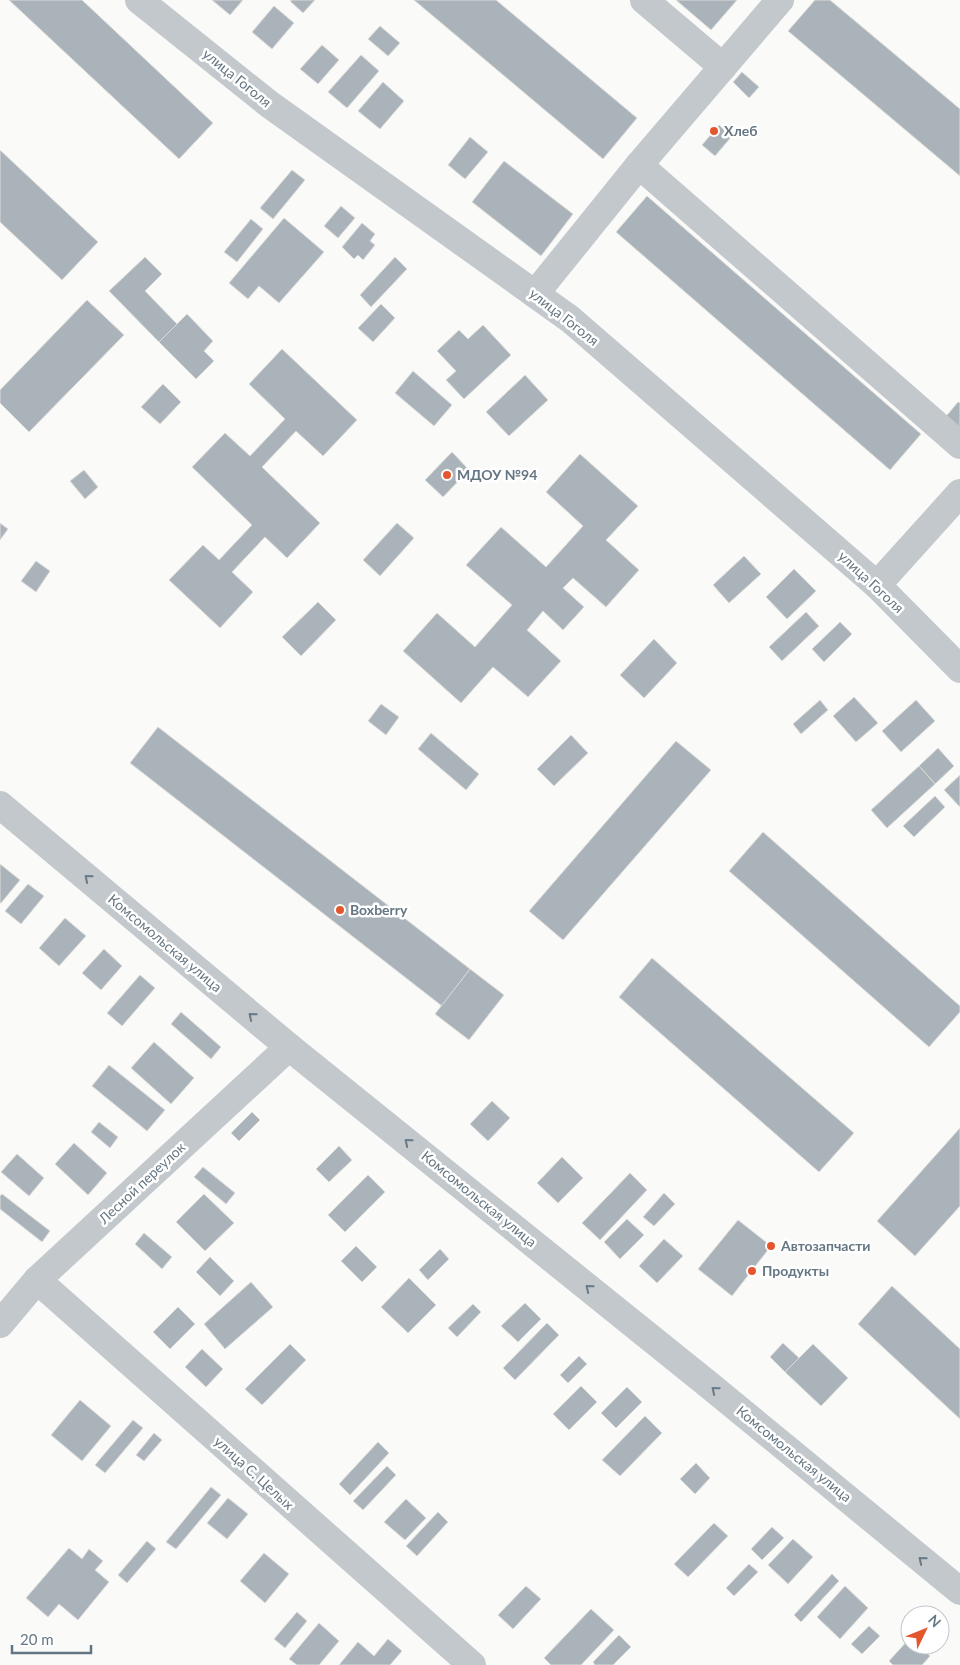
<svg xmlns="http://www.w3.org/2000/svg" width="960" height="1665" viewBox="0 0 960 1665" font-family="Lato,sans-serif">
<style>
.building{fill:#aab3b9;stroke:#dcdcda}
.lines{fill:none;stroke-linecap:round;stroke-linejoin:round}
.minor{stroke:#c3c8cc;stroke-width:28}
.oneway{stroke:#6a7a87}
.poi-dot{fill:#e4572e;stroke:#fff;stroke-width:2}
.labels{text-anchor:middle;stroke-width:5;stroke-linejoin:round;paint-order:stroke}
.street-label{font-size:14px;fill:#657683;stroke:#fff}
.poi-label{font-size:14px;font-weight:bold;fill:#657683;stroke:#fff;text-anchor:start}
</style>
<rect width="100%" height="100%" fill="#fafaf8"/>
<g class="building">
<path d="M9,0H82L213,123L179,159Z"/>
<path d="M212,0H243L230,15Z"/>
<path d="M292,0H315L303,13L290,1Z"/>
<path d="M414,0H496L637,118L603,159Z"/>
<path d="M676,0H737L711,30Z"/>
<path d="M815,0H830L960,109V176L788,31Z"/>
<path d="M274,6L294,23L272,49L252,32Z"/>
<path d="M380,26L400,43L388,56L368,39Z"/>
<path d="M322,45L339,60L318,84L300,69Z"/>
<path d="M361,55L379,71L347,108L328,92Z"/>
<path d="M742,72L759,87L749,98L733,82Z"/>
<path d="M383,82L404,101L380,129L358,111Z"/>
<path d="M719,125L732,136L715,156L702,145Z"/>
<path d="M470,137L488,152L465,179L448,165Z"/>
<path d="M0,150L98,242L62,280L0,222Z"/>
<path d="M504,161L573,214L541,256L472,202Z"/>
<path d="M292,170L305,180L273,219L260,208Z"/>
<path d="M647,196L921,434L890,470L616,232Z"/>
<path d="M341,206L355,218L338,238L324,226Z"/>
<path d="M284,218L324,252L279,303L259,286L248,299L229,283Z"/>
<path d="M251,219L263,229L237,262L224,252Z"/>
<path d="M362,223L375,234L370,241L375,245L363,260L358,255L354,259L342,247Z"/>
<path d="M145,257L162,274L145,291L177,324L159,342L109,291Z"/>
<path d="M395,257L407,269L371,307L360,295Z"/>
<path d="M87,300L124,335L29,432L0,403V390Z"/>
<path d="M381,304L395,318L373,342L358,328Z"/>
<path d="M187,314L213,341L204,351L214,361L196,379L159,342Z"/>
<path d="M483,325L511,355L464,399L446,380L456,371L437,351L459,330L468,339Z"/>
<path d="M282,349L357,420L323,456L296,431L262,467L320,523L287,558L265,537L232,572L253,592L220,628L169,580L203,545L219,560L252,525L192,467L225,433L250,456L285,419L249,384Z"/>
<path d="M413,371L452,405L434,426L395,393Z"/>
<path d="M525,375L548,400L509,436L486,412Z"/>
<path d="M163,384L181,402L160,424L141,407Z"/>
<path d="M958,402L960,403V434L943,420Z"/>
<path d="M452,452L469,470L443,497L425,480Z"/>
<path d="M580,454L638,506L606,540L639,570L606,607L573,578L563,588L584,607L563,630L543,611L527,630L561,661L528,697L493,667L461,703L403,651L437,613L475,647L512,605L466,565L501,527L546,567L583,526L546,492Z"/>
<path d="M84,470L98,487L85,499L70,481Z"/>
<path d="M0,523L8,529L0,540Z"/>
<path d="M397,523L414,538L380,576L363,560Z"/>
<path d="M744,556L761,574L729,603L713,585Z"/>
<path d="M36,561L50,571L36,592L21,581Z"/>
<path d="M794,569L816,591L787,619L766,597Z"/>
<path d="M318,602L336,620L301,656L282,637Z"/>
<path d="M806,612L819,626L782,661L769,647Z"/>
<path d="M840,622L852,634L824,662L812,649Z"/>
<path d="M654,639L677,663L644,698L620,675Z"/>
<path d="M854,697L878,723L856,742L833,716Z"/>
<path d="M820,700L828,710L801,734L793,724Z"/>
<path d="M916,700L935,721L901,752L882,731Z"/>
<path d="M381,704L399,717L386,735L368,721Z"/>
<path d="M158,727L470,969L442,1006L130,763Z"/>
<path d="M431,733L479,774L466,790L418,749Z"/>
<path d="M571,735L588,753L554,786L537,769Z"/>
<path d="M676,741L711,770L563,940L529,911Z"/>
<path d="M938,748L954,766L935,784L919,766Z"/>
<path d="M919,766L935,784L887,828L871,810Z"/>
<path d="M960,775V807L944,790Z"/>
<path d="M935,796L945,807L914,837L903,826Z"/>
<path d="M763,832L960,1006V1012L929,1047L729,871Z"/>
<path d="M0,864L20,880L1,903H0Z"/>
<path d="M28,884L44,896L21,924L5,911Z"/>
<path d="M65,918L86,936L59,966L39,948Z"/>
<path d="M104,949L122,966L101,990L82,973Z"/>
<path d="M652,958L854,1133L819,1172L619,997Z"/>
<path d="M470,969L504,995L469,1040L435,1014Z"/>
<path d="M140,975L155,988L122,1026L107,1013Z"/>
<path d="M181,1012L221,1047L211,1059L171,1024Z"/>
<path d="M154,1042L194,1078L171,1104L131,1068Z"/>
<path d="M109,1065L165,1110L147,1131L92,1086Z"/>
<path d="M492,1101L510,1118L488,1141L470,1124Z"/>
<path d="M252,1112L260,1120L239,1141L231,1133Z"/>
<path d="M99,1122L118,1137L110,1148L91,1132Z"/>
<path d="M960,1128V1206L915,1256L877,1221Z"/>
<path d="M74,1143L107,1173L88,1195L55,1164Z"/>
<path d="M339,1146L352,1160L329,1182L316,1169Z"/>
<path d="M17,1154L44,1178L29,1196L1,1172Z"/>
<path d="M562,1157L583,1178L558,1203L537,1183Z"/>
<path d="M203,1167L235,1193L226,1204L194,1177Z"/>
<path d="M630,1173L647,1190L600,1240L582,1223Z"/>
<path d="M368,1175L385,1192L345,1232L328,1215Z"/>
<path d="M664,1193L675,1204L654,1226L643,1217Z"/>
<path d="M2,1194L50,1231L42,1242L0,1209V1196Z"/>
<path d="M204,1194L234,1223L205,1251L176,1222Z"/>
<path d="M627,1219L644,1235L620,1259L604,1242Z"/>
<path d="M738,1220L771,1246L732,1296L698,1269Z"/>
<path d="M144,1233L172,1257L162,1269L135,1244Z"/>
<path d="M664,1239L683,1256L657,1283L639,1266Z"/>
<path d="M356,1246L377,1267L362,1282L341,1261Z"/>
<path d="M440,1249L449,1259L428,1280L419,1270Z"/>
<path d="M210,1257L234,1281L220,1296L196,1272Z"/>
<path d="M409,1278L436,1305L408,1333L381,1307Z"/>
<path d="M251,1282L273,1307L225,1349L204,1324Z"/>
<path d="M892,1286L960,1349V1419L858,1324Z"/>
<path d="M525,1303L541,1319L518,1342L501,1326Z"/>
<path d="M473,1304L481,1312L457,1337L448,1328Z"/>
<path d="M178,1307L195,1324L170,1349L153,1332Z"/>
<path d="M547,1323L559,1335L515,1380L503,1368Z"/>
<path d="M783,1343L799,1358L785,1372L770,1357Z"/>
<path d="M290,1344L306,1360L262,1405L245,1389Z"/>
<path d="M813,1344L848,1378L821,1406L785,1372Z"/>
<path d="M202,1349L223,1369L206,1387L185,1367Z"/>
<path d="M579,1356L587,1364L568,1383L560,1375Z"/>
<path d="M581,1386L597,1402L569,1430L553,1414Z"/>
<path d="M627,1387L642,1402L616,1428L601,1413Z"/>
<path d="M80,1400L111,1426L82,1461L51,1435Z"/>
<path d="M645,1416L662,1433L620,1476L602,1460Z"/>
<path d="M133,1420L143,1428L105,1473L95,1465Z"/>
<path d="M154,1433L162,1440L144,1461L136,1455Z"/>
<path d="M378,1442L389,1453L350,1495L339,1484Z"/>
<path d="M696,1463L710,1478L695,1494L680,1479Z"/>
<path d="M387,1466L396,1475L363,1510L353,1501Z"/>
<path d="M211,1487L221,1495L176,1549L166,1542Z"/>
<path d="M228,1498L248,1514L227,1539L207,1523Z"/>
<path d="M406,1499L426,1518L405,1540L384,1522Z"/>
<path d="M438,1512L448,1522L417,1556L406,1546Z"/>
<path d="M714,1523L728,1536L688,1577L674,1564Z"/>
<path d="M772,1527L784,1538L762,1560L751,1549Z"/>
<path d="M793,1539L813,1557L788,1584L768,1565Z"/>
<path d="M147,1541L156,1549L127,1583L118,1575Z"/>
<path d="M69,1548L82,1559L89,1549L103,1561L95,1570L109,1582L78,1620L59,1604L48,1617L26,1598Z"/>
<path d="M264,1553L289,1574L265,1603L240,1581Z"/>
<path d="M749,1564L758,1572L734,1596L726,1588Z"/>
<path d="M832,1574L839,1581L801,1622L794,1615Z"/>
<path d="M526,1586L541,1599L513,1629L498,1615Z"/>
<path d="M845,1586L868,1608L840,1639L817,1617Z"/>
<path d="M591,1609L614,1630L581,1665H551L544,1658Z"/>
<path d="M297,1612L307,1621L285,1648L274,1639Z"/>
<path d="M319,1623L339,1641L319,1665H297L289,1659Z"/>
<path d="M869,1626L880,1636L862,1654L851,1644Z"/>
<path d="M619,1635L631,1647L613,1665H595L593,1662Z"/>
<path d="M910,1638V1645H918L930,1656L922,1665H893L889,1661Z"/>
<path d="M388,1639L402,1651L390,1665H339L358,1642L374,1656Z"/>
</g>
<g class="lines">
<g class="minor">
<path d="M139,0L269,104L570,319L877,585L960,669"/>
<path d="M644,0L723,67"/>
<path d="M639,165L960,445"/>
<path d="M535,294L639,165L780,0"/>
<path d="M877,585L960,493"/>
<path d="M0,805L289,1047L709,1385L960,1591"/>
<path d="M37,1280L472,1665"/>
<path d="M0,1324L37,1280L289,1047"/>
</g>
</g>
<defs><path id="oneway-chevron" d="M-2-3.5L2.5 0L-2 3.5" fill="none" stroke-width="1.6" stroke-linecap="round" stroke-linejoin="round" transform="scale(1.25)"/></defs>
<g class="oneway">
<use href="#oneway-chevron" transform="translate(88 878) rotate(-140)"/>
<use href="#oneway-chevron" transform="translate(252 1016) rotate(-140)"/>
<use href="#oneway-chevron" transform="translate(408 1142) rotate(-141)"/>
<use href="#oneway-chevron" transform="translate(589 1288) rotate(-141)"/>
<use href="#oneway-chevron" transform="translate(715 1390) rotate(-141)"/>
<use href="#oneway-chevron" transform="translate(922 1560) rotate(-141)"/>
</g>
<g class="poi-dot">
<circle cx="714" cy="131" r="5"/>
<circle cx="447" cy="475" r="5"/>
<circle cx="340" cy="910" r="5"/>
<circle cx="771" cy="1246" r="5"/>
<circle cx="752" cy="1271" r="5"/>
</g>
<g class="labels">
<g class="street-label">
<text transform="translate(237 78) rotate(39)" y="5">улица Гоголя</text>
<text transform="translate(564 317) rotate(38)" y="5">улица Гоголя</text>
<text transform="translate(871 582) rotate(43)" y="5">улица Гоголя</text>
<text transform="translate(165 943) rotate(40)" y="5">Комсомольская улица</text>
<text transform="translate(142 1183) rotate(-43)" y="5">Лесной переулок</text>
<text transform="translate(479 1199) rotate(39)" y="5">Комсомольская улица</text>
<text transform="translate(794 1454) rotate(39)" y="5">Комсомольская улица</text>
<text transform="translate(254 1473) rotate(42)" y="5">улица С. Целых</text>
</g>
<g class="poi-label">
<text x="724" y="136">Хлеб</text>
<text x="457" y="480">МДОУ №94</text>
<text x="350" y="915">Boxberry</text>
<text x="781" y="1251">Автозапчасти</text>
<text x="762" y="1276">Продукты</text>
</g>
</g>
<g transform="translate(925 1630) rotate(47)"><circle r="24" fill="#ffffff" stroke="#c1c8cd"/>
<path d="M0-4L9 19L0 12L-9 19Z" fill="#e4572e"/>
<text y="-8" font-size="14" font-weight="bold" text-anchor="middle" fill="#657683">N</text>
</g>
<path d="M12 1645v8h79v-8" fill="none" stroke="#657683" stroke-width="2.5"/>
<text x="20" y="1645" font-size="15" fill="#657683" stroke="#ffffff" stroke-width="4" paint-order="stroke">20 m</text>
</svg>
